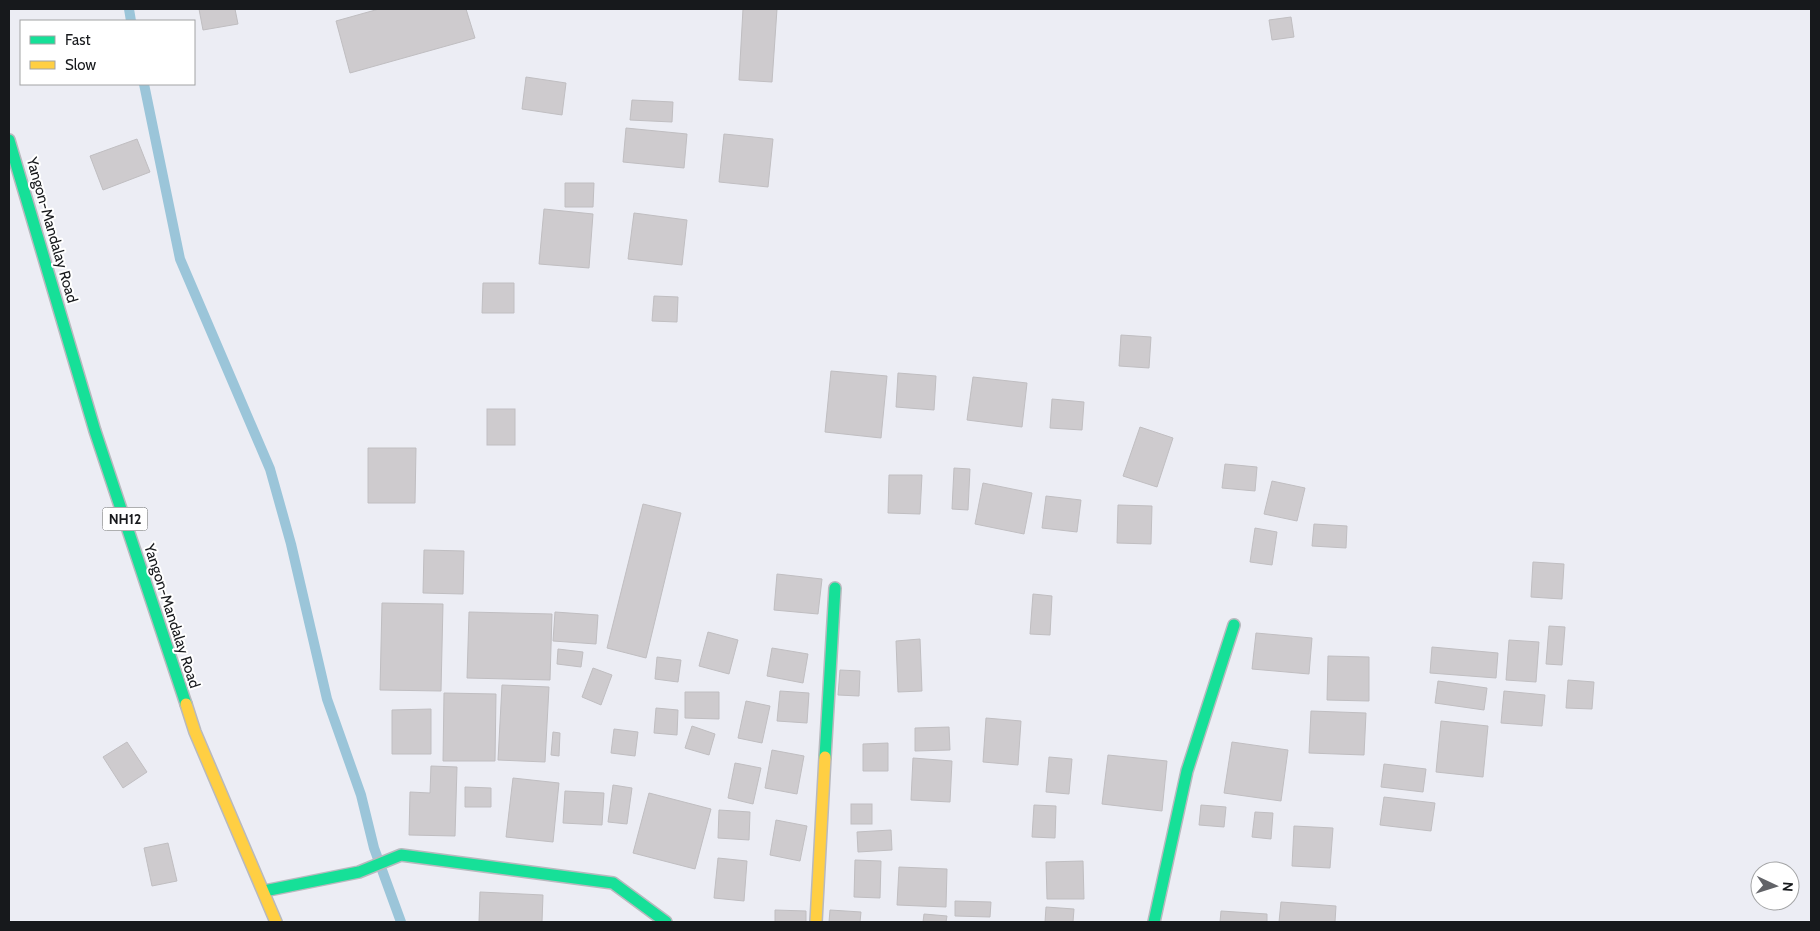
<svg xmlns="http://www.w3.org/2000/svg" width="1820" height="931" viewBox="0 0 1820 931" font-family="Cabin,sans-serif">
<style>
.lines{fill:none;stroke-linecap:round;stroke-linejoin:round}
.stream{stroke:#9bc5d9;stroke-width:10}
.building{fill:#cecbce;stroke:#c0bec1}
.fast-casing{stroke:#b8b9be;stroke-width:14}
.slow-casing{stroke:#b8b9be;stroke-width:14}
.fast{stroke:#16e098;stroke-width:11}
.slow{stroke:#ffcf43;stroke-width:11}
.labels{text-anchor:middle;stroke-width:4;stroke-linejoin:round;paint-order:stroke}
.shield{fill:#fff;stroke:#5d5e60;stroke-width:1}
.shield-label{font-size:14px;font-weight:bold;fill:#17191c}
.street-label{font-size:15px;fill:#17191c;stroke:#fff}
</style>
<rect width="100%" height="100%" fill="#ecedf4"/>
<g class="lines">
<g class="stream">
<path d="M129,9L131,21"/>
<path d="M144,84L180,259L270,469L291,544L327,699L361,795L374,848L401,922"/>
</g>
</g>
<g class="building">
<path d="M199,9H235L238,24L203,30Z"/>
<path d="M379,9H466L475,38L350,73L336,21Z"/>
<path d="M743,9H777L772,82L739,80Z"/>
<path d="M1291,17L1294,37L1272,40L1269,20Z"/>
<path d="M526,77L566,83L562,115L522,109Z"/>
<path d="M632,100L673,102L672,122L630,120Z"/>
<path d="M626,128L687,134L684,168L623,162Z"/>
<path d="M724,134L773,139L768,187L719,182Z"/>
<path d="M137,139L150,172L103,190L90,156Z"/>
<path d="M565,183H594L593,207H565Z"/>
<path d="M544,209L593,214L589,268L539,264Z"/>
<path d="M634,213L687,220L682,265L628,259Z"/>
<path d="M483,283H514V313H482Z"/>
<path d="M654,296L678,297L677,322L652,321Z"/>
<path d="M1121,335L1151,337L1149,368L1119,366Z"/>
<path d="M831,371L887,376L881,438L825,432Z"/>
<path d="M898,373L936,376L934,410L896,407Z"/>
<path d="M973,377L1027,383L1022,427L967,420Z"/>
<path d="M1052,399L1084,402L1082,430L1050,428Z"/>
<rect x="487" y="409" width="28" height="36"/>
<path d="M1140,427L1173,438L1157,487L1123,476Z"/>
<path d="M368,448H416L415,503H368Z"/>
<path d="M1225,464L1257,467L1255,491L1222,488Z"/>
<path d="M954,468L970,469L968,510L952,509Z"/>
<path d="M889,475H922L920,514L888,513Z"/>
<path d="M1272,481L1305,488L1297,521L1264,514Z"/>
<path d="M983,483L1032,493L1024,534L975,524Z"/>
<path d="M1046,496L1081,500L1077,532L1042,528Z"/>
<path d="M643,504L681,513L646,658L607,648Z"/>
<path d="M1118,505L1152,506L1151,544L1117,543Z"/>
<path d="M1314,524L1347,526L1346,548L1312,546Z"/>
<path d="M1255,528L1277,532L1272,565L1250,562Z"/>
<path d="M424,550L464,551L463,594L423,593Z"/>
<path d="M1533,562L1564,564L1562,599L1531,597Z"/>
<path d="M777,574L822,579L818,614L774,610Z"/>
<path d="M1033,594L1052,596L1050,635L1030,634Z"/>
<path d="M382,603L443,604L441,691L380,690Z"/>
<path d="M469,612L552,614L550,680L467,678Z"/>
<path d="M555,612L598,615L596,644L553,641Z"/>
<path d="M1549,626L1565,627L1562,665L1546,664Z"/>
<path d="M708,632L738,640L729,674L699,666Z"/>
<path d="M1256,633L1312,638L1309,674L1252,669Z"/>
<path d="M920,639L922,691L898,692L896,641Z"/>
<path d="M1509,640L1539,642L1536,682L1506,680Z"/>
<path d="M1432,647L1498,653L1496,678L1430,673Z"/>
<path d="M772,648L808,654L803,683L767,676Z"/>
<path d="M558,649L583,652L581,667L557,664Z"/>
<path d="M1328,656L1369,657V701L1327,700Z"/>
<path d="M657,657L681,660L678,682L655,679Z"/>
<path d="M593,668L612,675L601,705L582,697Z"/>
<path d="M840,670L860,671L859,696L838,695Z"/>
<path d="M1568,680L1594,682L1592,709L1566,708Z"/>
<path d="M1438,681L1487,688L1484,710L1435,703Z"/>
<path d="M502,685L549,687L545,762L498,760Z"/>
<path d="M780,691L809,693L807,723L777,721Z"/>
<path d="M1504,691L1545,695L1542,726L1501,723Z"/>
<path d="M685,692H719V719L685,718Z"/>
<path d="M444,693L496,694L495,761H443Z"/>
<path d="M746,701L770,706L762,743L738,738Z"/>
<path d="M656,708L678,710L677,735L654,733Z"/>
<path d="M431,709V754H392V710Z"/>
<path d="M1311,711L1366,713L1364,755L1309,753Z"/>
<path d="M986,718L1021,721L1018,765L983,762Z"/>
<path d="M1441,721L1488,726L1483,777L1436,772Z"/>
<path d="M692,726L715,734L709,755L685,748Z"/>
<path d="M949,727L950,750L915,751V728Z"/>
<path d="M614,729L638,732L635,756L611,753Z"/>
<path d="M553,732L560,733L559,756L551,755Z"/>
<path d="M127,742L147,772L123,788L103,757Z"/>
<path d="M1232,742L1288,750L1281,801L1224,793Z"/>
<path d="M888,743V771H863V744Z"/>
<path d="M772,750L804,756L797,794L765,788Z"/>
<path d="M1108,755L1167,761L1162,811L1102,804Z"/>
<path d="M1049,757L1072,759L1069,794L1046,792Z"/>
<path d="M913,758L952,761L950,802L911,800Z"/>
<path d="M735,763L761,768L753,804L728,798Z"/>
<path d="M1384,764L1426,769L1423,792L1381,787Z"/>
<path d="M431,766L457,767L455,836L409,835L410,792L430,793Z"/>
<path d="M513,778L559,783L553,842L506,837Z"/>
<path d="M613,785L632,788L627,824L608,822Z"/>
<path d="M465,787L491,788V807H465Z"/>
<path d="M565,791L604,793L602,825L563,823Z"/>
<path d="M649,793L711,809L695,869L633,853Z"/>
<path d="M1384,797L1435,803L1431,831L1380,825Z"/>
<rect x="851" y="804" width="21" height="20"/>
<path d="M1034,805L1056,806L1055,838L1032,837Z"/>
<path d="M1201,805L1226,807L1224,827L1199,825Z"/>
<path d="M719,810L750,812L749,840L718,838Z"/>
<path d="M1255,812L1273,813L1271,839L1252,837Z"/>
<path d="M776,820L807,826L800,861L770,855Z"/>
<path d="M1294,826L1333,828L1330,868L1292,866Z"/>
<path d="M891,830L892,850L858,852L857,832Z"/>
<path d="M168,843L177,881L152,886L144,848Z"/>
<path d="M718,858L747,861L744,901L714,898Z"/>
<path d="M855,860L881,861L880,898L854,897Z"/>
<path d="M1083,861L1084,899H1047L1046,862Z"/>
<path d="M899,867L947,869L946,907L897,905Z"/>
<path d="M480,892L543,895L542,922H479Z"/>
<path d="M955,901L991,902L990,917L955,916Z"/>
<path d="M1281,902L1336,906L1335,922H1279Z"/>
<path d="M1046,907L1074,909L1073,922H1045Z"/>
<path d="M775,910L806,911V922H775Z"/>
<path d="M830,910L861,912L860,922H829Z"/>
<path d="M1221,911L1267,914V922H1220Z"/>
<path d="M924,914L947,916L946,922H923Z"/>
</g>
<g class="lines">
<g class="fast-casing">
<g id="fast">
<path d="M9,140L95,431L186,704"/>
<path d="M825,757L835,588"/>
<path d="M264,891L359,872L401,855L613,883L666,922"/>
<path d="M1154,922L1187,771L1234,625"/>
</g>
</g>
<g class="slow-casing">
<g id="slow">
<path d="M186,704L195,732L276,922"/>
<path d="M816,922L825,757"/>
</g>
</g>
<use href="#fast" class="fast"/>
<use href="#slow" class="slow"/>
</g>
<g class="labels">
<rect class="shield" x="102.5" y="507.5" width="45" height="23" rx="4"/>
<g class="shield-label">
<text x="125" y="524">NH12</text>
</g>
<g class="street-label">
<text transform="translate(52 230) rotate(74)" y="5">Yangon-Mandalay Road</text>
<text transform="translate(172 616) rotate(72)" y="5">Yangon-Mandalay Road</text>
</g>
</g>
<rect width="1820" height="931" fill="none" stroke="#17191c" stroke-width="20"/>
<rect x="20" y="20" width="175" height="65" fill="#ffffff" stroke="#a2a3a4"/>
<rect x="30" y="36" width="25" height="8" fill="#16e098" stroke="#a2a3a4"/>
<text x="65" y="45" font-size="15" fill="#17191c">Fast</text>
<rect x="30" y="61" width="25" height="8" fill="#ffcf43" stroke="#a2a3a4"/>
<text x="65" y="70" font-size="15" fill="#17191c">Slow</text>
<g transform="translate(1775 886) rotate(94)"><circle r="24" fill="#ffffff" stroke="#a2a3a4"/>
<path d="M0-4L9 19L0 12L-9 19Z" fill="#626368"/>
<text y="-8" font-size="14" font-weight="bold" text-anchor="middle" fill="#17191c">N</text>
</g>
</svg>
